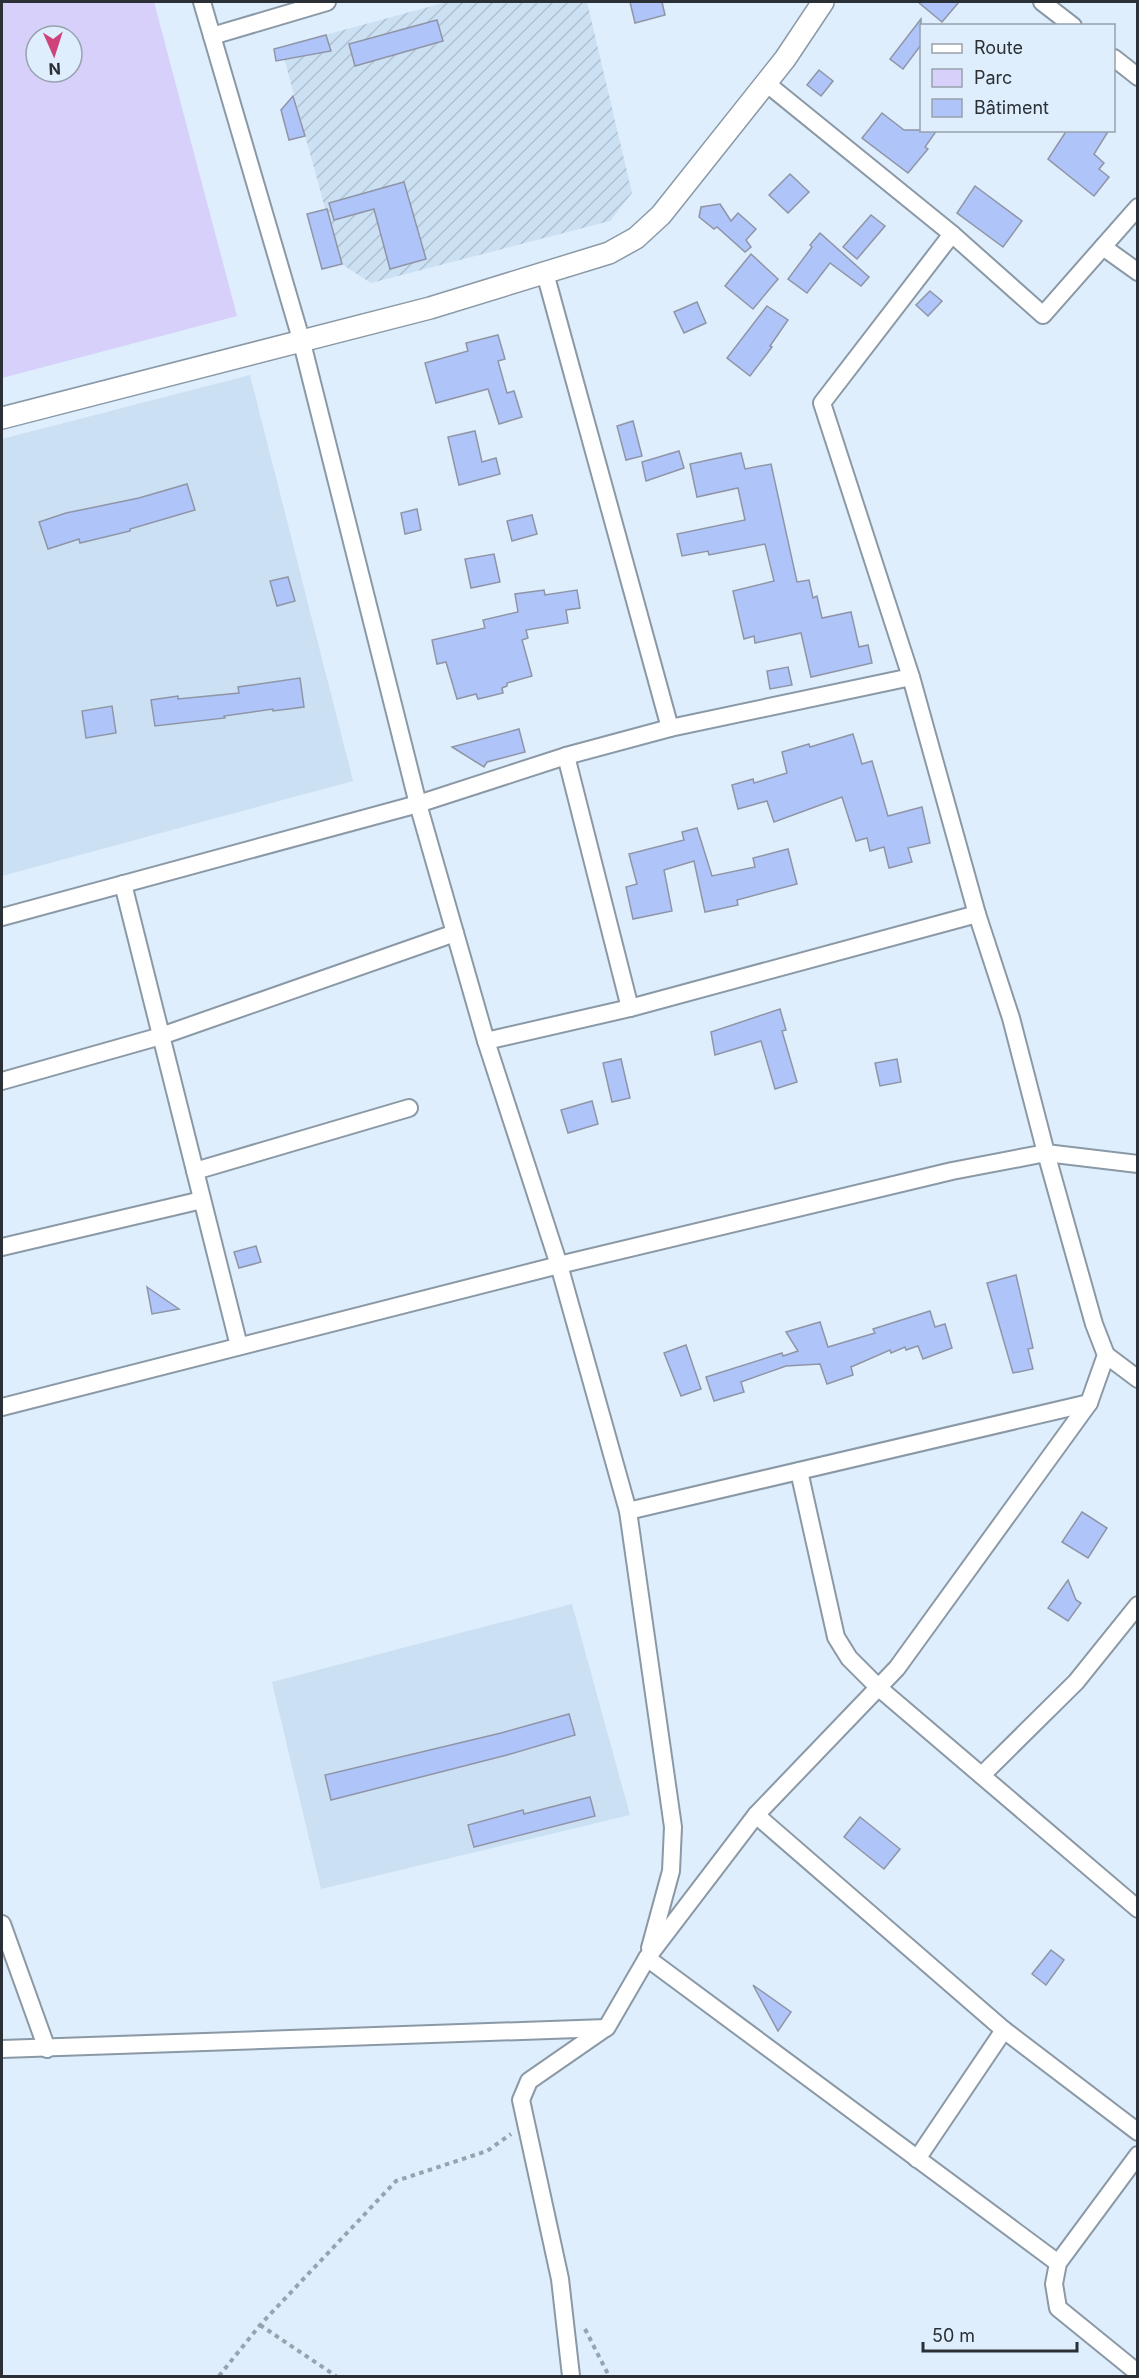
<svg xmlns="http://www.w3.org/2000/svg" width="1139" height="2378" viewBox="0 0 1139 2378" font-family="Inter,sans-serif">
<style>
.built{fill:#cbe0f3}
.industrial{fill:url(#industrial-furrows)}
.green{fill:#d6d0fb;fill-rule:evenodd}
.building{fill:#afc4f9;stroke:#8f95a6;stroke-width:1.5}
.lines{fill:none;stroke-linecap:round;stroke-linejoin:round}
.minor-casing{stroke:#8b99a6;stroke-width:20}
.tertiary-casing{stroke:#8b99a6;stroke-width:24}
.path{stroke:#97a3ae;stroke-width:4;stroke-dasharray:4.5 4.5;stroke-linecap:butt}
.minor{stroke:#fff;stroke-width:16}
.tertiary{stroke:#fff;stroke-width:21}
</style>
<defs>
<pattern id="industrial-furrows" width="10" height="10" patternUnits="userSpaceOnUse" patternTransform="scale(1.5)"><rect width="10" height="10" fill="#cbe0f3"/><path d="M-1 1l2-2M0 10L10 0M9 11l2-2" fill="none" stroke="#aec0d1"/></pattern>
</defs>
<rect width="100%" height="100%" fill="#deeefc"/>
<g class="built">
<path d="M250,375L353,781L2,876V439Z"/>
<path d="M572,1604L630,1815L321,1889L272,1682Z"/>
</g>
<path class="industrial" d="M447,2H587L632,193L610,221L371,283L340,263L281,47Z"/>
<path class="green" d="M2,2H154L237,316L2,378ZM36,36H72V72H36Z"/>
<g class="building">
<path d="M630,2H662L665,15L635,23Z"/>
<path d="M918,2H959L942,22Z"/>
<path d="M921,19V45L903,69L890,59Z"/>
<path d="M437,20L443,41L355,66L349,44Z"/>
<path d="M326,35L331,51L276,61L274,49Z"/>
<path d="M819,70L833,81L821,96L807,85Z"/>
<path d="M293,96L305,136L289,140L281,110Z"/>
<path d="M882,113L904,130H937L925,147L928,149L908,173L862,138Z"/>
<path d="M1067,130H1109L1094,154L1104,163L1099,169L1109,177L1094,196L1048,159Z"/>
<path d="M790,174L809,192L788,213L769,195Z"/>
<path d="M404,182L426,259L390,269L374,209L334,220L329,203Z"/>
<path d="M975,186L1022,221L1003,247L957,213Z"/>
<path d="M720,204L731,221L738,213L756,229L746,240L751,247L745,252L717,227L714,229L699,217L701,207Z"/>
<path d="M327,209L342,264L322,269L307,214Z"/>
<path d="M871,215L885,226L857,259L843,247Z"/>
<path d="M820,233L869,277L861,286L830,263L807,293L788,279L812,247L810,245Z"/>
<path d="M751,254L778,279L753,309L725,286Z"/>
<path d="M930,291L942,301L928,316L916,305Z"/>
<path d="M697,302L706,323L684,333L674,312Z"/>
<path d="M767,306L788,320L770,346L772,347L750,376L727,358Z"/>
<path d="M498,335L505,359L498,361L507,393L514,391L522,417L499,424L488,389L436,403L425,363L468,351L466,343Z"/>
<path d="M633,421L642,456L626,460L617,426Z"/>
<path d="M475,431L482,462L496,458L500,474L459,485L448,437Z"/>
<path d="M679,451L684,468L646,481L642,462Z"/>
<path d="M741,453L745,469L771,464L797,582L809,580L813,598L817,596L822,618L851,612L859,647L868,645L872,663L811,677L801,633L755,643L754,636L744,639L733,591L774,581L765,544L709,555L708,551L682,556L677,534L745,520L738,488L697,497L690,464Z"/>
<path d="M187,484L195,510L130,529V531L80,543L79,539L48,549L39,522L66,513L139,498Z"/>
<path d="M417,509L421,530L405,534L401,513Z"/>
<path d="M532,515L537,534L512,541L507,521Z"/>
<path d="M494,554L500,582L471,588L465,559Z"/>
<path d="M288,577L295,601L277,606L270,581Z"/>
<path d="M544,590L545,595L577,590L580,608L566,610L568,623L526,630L528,638L522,640L532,676L507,683V686L502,688L503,693L478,699L476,694L457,699L446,662L437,664L432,640L485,628L483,620L518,612L515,594Z"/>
<path d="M788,667L792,685L770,689L767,671Z"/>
<path d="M300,678L304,707L273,711V709L224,716L225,718L155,726L151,700L178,696V699L239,693L238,687Z"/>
<path d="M112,706L116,733L86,738L82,711Z"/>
<path d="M519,729L525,752L487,762L484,767L452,747Z"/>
<path d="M853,734L862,764L872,761L888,816L922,807L930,843L908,848L912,862L889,868L884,847L870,851L867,838L856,841L842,797L774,822L767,801L738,809L732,785L753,779L754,783L787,773L782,752L809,744L810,747Z"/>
<path d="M697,828L712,876L755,867L753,858L788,849L797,884L737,900L738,905L705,912L694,861L664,870L672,911L633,919L626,887L637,884L629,854L684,840L682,832Z"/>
<path d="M780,1009L786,1030L782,1031L797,1082L775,1089L761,1041L715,1055L711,1032Z"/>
<path d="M621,1059L630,1098L612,1102L603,1063Z"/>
<path d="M897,1059L901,1082L880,1086L875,1063Z"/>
<path d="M592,1101L598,1124L568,1133L561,1110Z"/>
<path d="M256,1246L261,1262L239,1268L234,1252Z"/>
<path d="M1016,1275L1033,1348L1028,1349L1033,1369L1013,1373L987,1283Z"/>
<path d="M147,1287L179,1309L152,1314Z"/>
<path d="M930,1311L935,1327L945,1324L952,1348L923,1359L918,1346L906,1350L905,1347L891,1353L890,1350L851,1367L853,1375L827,1384L820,1364L786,1366L741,1382L744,1392L714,1401L706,1377L782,1353L783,1356L798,1351L786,1332L820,1322L828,1347L875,1333L873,1329Z"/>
<path d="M686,1345L701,1389L681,1396L664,1353Z"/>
<path d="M1082,1512L1107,1528L1088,1558L1062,1542Z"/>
<path d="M1068,1580L1076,1600L1081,1603L1068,1621L1048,1608Z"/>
<path d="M569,1714L575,1735L507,1755L331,1800L325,1775L501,1733Z"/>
<path d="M590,1797L595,1816L474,1847L468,1825L523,1810L524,1814Z"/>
<path d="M860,1817L900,1849L884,1869L844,1837Z"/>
<path d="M1051,1950L1064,1960L1046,1985L1032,1974Z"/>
<path d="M753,1985L791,2012L778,2031Z"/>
</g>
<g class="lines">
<g class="minor-casing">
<g id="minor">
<path d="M202,2L301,339L418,804L486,1041L559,1265L628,1511L673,1827L671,1871L650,1948"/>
<path d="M1042,2L1073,26"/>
<path d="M212,36L327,2"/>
<path d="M1114,58L1138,77"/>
<path d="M766,83L952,234L1043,315L1138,207"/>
<path d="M1103,247L1138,272"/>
<path d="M545,273L670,728"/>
<path d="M566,756L630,1008"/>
<path d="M123,884L239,1346"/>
<path d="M977,914L1011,1018L1046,1153L1138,1164"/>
<path d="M2,917L418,804L566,756L670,728L911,677"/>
<path d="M486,1041L630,1008L977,914L911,677L822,403L952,234"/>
<path d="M2,1081L161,1036L455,933"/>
<path d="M195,1171L409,1108"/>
<path d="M2,1247L202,1200"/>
<path d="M1106,1355L1138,1379"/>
<path d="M2,1407L559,1265L952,1171L1046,1153L1094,1324L1106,1355L1089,1403L897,1668L756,1815L647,1958L607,2027L529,2081L521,2100L560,2279L571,2376"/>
<path d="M799,1471L836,1637L849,1658L879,1688L1138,1909"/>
<path d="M628,1511L1089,1403"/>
<path d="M982,1775L1076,1682L1138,1605"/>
<path d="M756,1815L1004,2030L1138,2132"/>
<path d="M2,1924L47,2049"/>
<path d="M647,1958L1058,2263"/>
<path d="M2,2049L606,2028"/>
<path d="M1138,2155L1058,2263L1054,2284L1058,2308L1138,2373"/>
<path d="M917,2159L1004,2030"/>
</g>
</g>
<g class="tertiary-casing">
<path id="tertiary" d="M2,418L430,308L609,253L636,238L661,215L785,59L823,2"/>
</g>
<g class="path">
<path d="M260,2325L336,2376"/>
<path d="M585,2329L609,2376"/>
<path d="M219,2376L260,2325L396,2181L487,2151L511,2134"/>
</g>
<use href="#minor" class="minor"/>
<use href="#tertiary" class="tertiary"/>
</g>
<rect width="1139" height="2378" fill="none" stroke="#2b3036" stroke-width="6"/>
<rect x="920" y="24" width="195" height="108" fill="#deeefc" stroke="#96a2ad" stroke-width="1.5"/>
<rect x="932" y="44" width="30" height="9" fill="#ffffff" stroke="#96a2ad" stroke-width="1.5"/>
<text x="974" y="54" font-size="18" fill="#2b3036">Route</text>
<rect x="932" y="69" width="30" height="18" fill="#d6d0fb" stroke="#96a2ad" stroke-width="1.5"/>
<text x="974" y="84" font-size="18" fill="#2b3036">Parc</text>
<rect x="932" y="99" width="30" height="18" fill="#afc4f9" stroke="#96a2ad" stroke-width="1.5"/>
<text x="974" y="114" font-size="18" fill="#2b3036">Bâtiment</text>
<g transform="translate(54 54) rotate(177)"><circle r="28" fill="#deeefc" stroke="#96a2ad" stroke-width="1.5"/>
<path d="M0-4.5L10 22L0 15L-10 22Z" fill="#ce447a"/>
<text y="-9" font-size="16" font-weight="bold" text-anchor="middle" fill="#2b3036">N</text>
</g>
<path d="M923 2342v9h154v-9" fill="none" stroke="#2b3036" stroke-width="3"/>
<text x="932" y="2342" font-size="18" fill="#2b3036" stroke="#deeefc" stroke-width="4.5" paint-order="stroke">50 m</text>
</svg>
